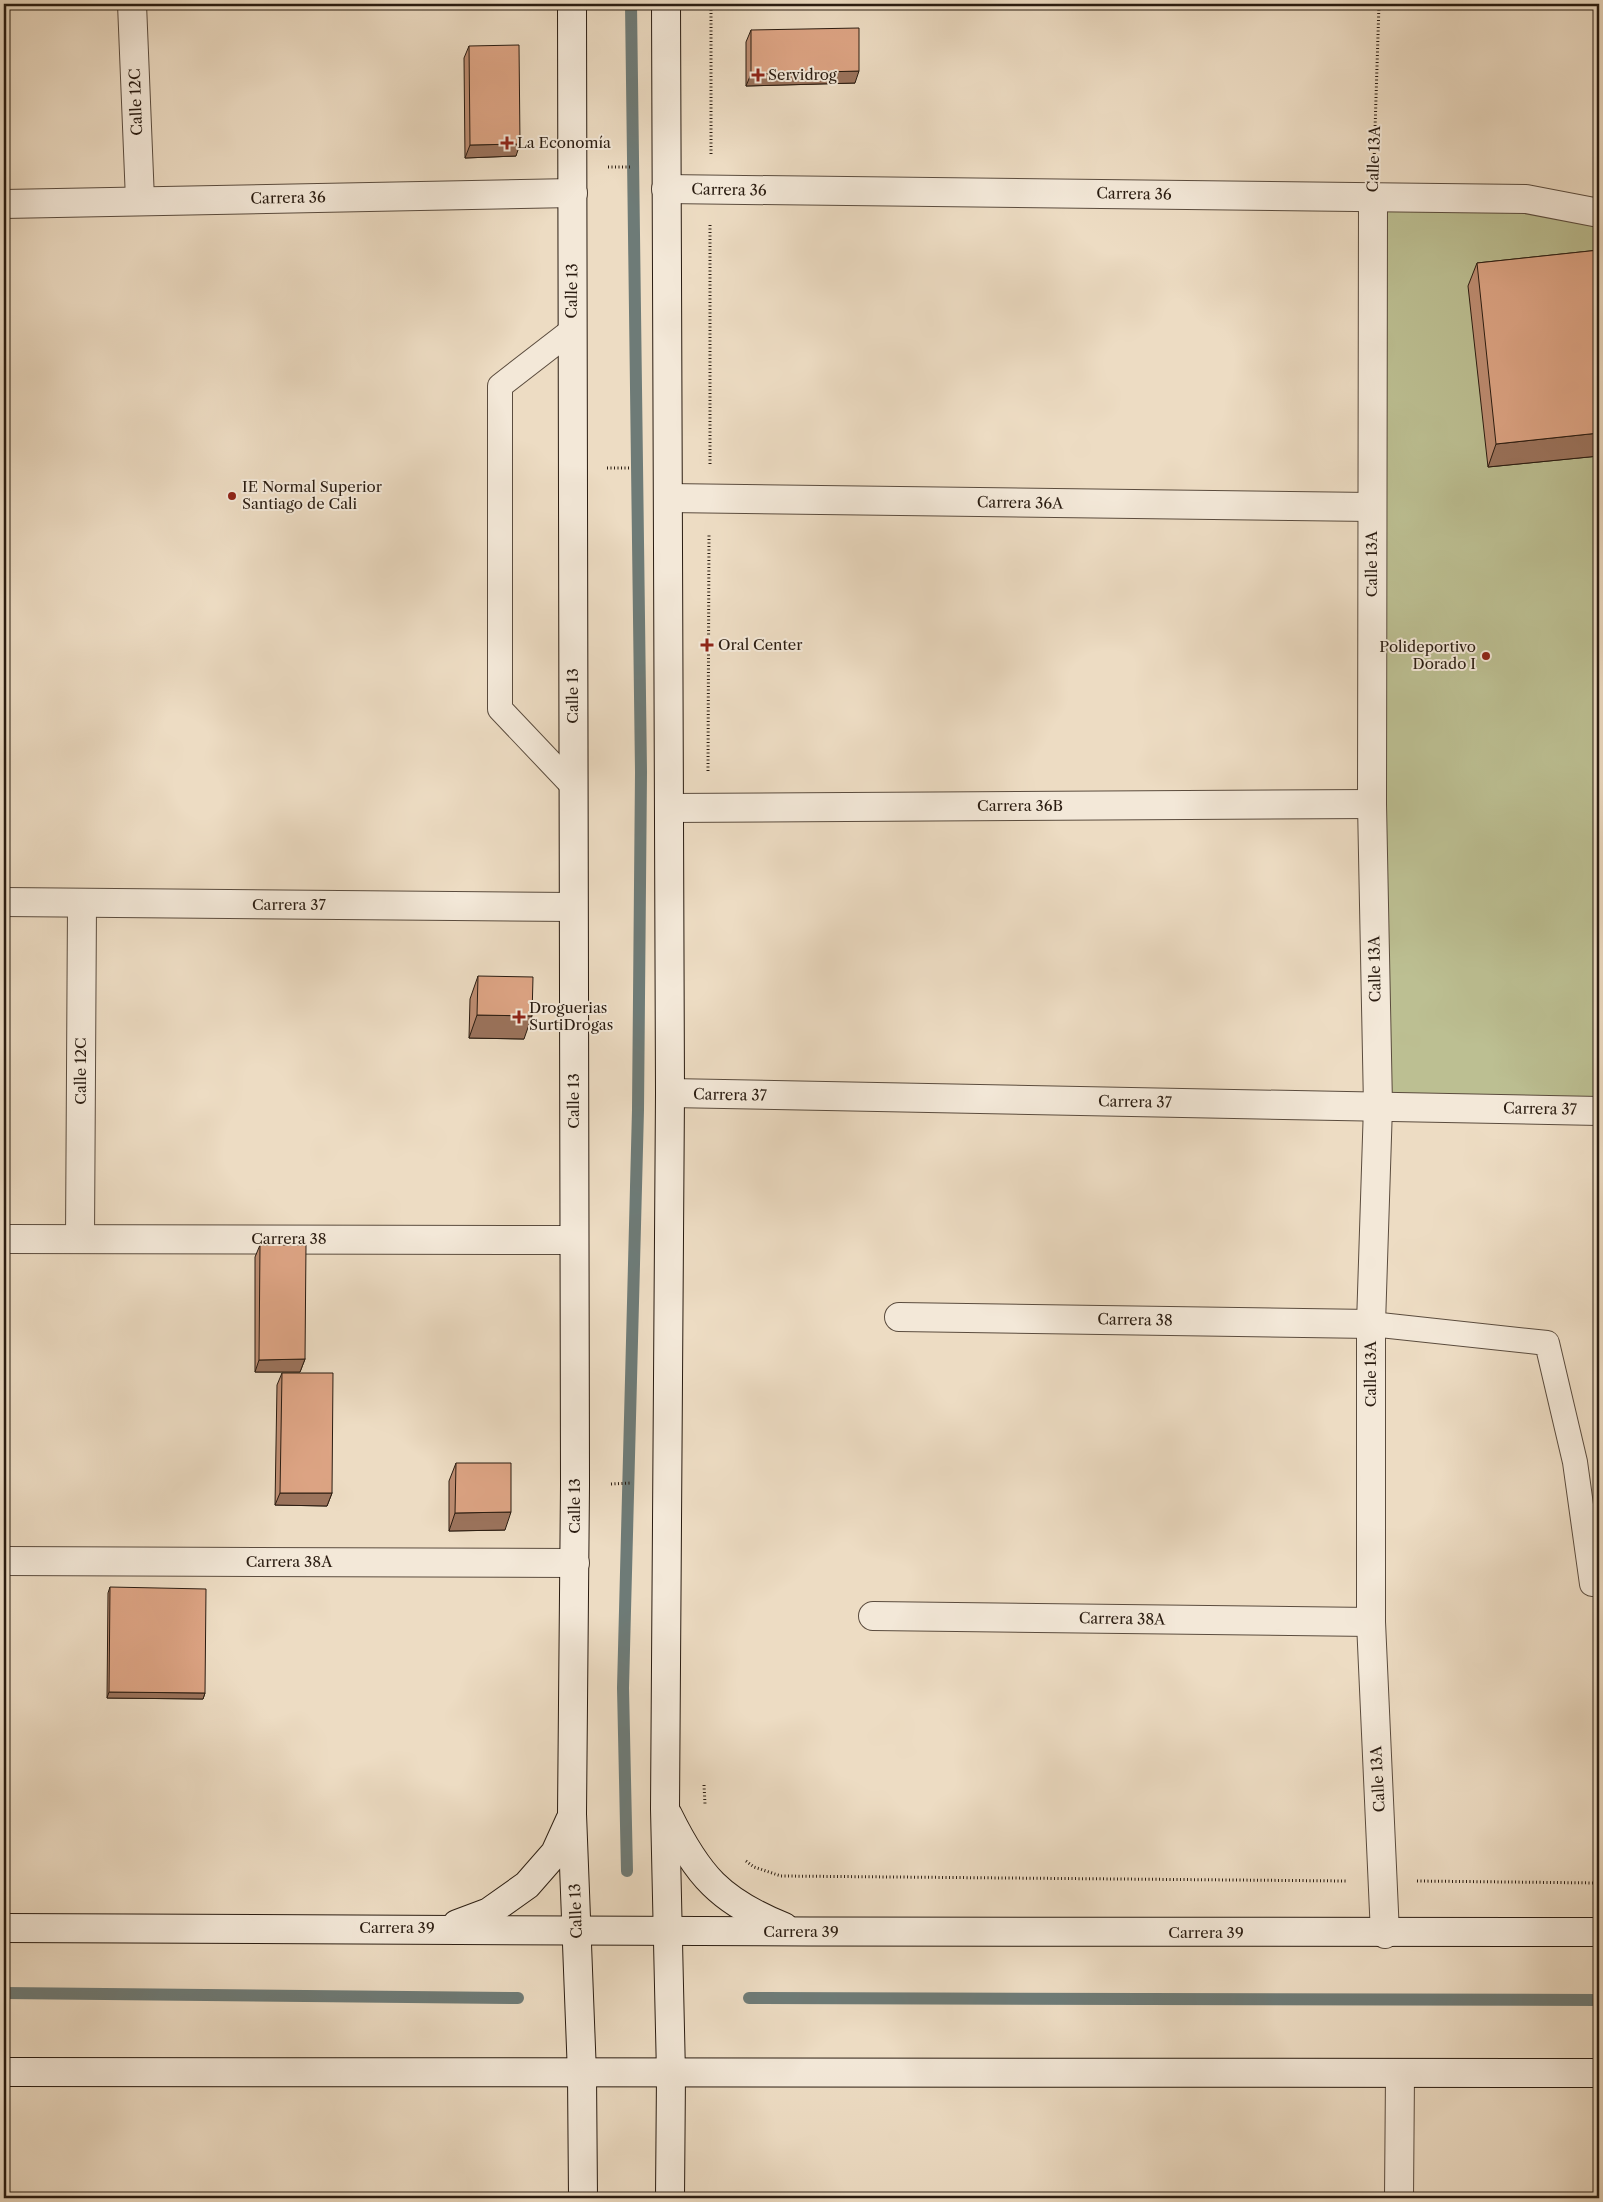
<svg xmlns="http://www.w3.org/2000/svg" width="1603" height="2202" viewBox="0 0 1603 2202" font-family="'Libre Caslon Text',serif">
<style>
.green{fill:#bcbf92;stroke:#736e52}
.lines{fill:none;stroke-linecap:round;stroke-linejoin:round}
.stream{stroke:#6e7b77;stroke-width:12}
.lane-casing{stroke:#5b4c3e;stroke-width:26}
.street-casing{stroke:#5b4c3e;stroke-width:30}
.secondary-casing{stroke:#2a1c11;stroke-width:30}
.path{stroke:#2a1c11;stroke-width:3;stroke-dasharray:1 2.5;stroke-linecap:butt}
.lane{stroke:#f3e8d8;stroke-width:24}
.street{stroke:#f3e8d8;stroke-width:28}
.secondary{stroke:#f3e8d8;stroke-width:28}
.wall{fill:#be8d72;stroke:#2a1c11}
.shaded-wall{fill:#9b735c;stroke:#2a1c11}
.building{fill:#dda484;stroke:#2a1c11}
.poi-dot{fill:#8f2418;stroke:#f3e8d8;stroke-width:2}
.labels{text-anchor:middle;stroke-width:4;stroke-linejoin:round;paint-order:stroke}
.poi-label{font-size:15px;fill:#2a1c11;stroke:#f3e8d8;text-anchor:start}
.street-label{font-size:15px;fill:#2a1c11;stroke:#f3e8d8}
</style>
<rect width="100%" height="100%" fill="#eddcc3"/>
<filter id="stains"><feTurbulence type="fractalNoise" baseFrequency=".004" numOctaves="4"/><feColorMatrix values="0 0 0 0 .2 0 0 0 0 .09 0 0 0 0 .02 0 0 0 .5 -.17"/></filter>
<radialGradient id="worn" r=".72"><stop offset=".6" stop-color="#630" stop-opacity="0"/><stop offset="1" stop-color="#630" stop-opacity=".3"/></radialGradient>
<path class="green" d="M1373,197L1599,213V1111L1378,1106Z"/>
<g class="lines">
<g class="stream">
<path d="M627,1871L623,1688L638,1110L641,772L631,4"/>
<path d="M4,1993L518,1998"/>
<path d="M749,1998L1599,2000"/>
</g>
<g class="lane-casing">
<g id="lane">
<path d="M571,331L500,386V709L573,786"/>
<path d="M1371,1324L1547,1343L1575,1462L1592,1584"/>
</g>
</g>
<g class="street-casing">
<g id="street">
<path d="M132,4L140,200"/>
<path d="M666,189L1526,199L1599,213"/>
<path d="M1373,197L1372,804L1378,1106L1371,1324V1622L1385,1934"/>
<path d="M4,204L573,193"/>
<path d="M668,498L1372,507"/>
<path d="M669,808L1372,804"/>
<path d="M4,902L573,907"/>
<path d="M670,1093L1599,1111"/>
<path d="M4,1239L574,1240"/>
<path d="M80,1239L82,904"/>
<path d="M899,1317L1371,1324"/>
<path d="M4,1561L575,1563"/>
<path d="M873,1616L1371,1622"/>
<path d="M1399,2198L1400,2074"/>
</g>
</g>
<g class="secondary-casing">
<g id="secondary">
<path d="M572,4L575,1485L572,1814L582,2074L583,2198"/>
<path d="M666,4L670,1093L665,1809L671,2074L670,2198"/>
<path d="M668,1815C698,1876 720,1901 784,1927"/>
<path d="M457,1924L489,1912L527,1885L555,1853L570,1820"/>
<path d="M4,1928C536,1929 1067,1935 1599,1932"/>
<path d="M4,2072L1599,2073"/>
</g>
</g>
<g class="path">
<path d="M711,154V4"/>
<path d="M1374,161L1379,4"/>
<path d="M608,167H632"/>
<path d="M710,464V225"/>
<path d="M607,468H631"/>
<path d="M708,771L709,535"/>
<path d="M611,1484L632,1483"/>
<path d="M704,1785L705,1804"/>
<path d="M746,1861L754,1867L781,1876L1346,1881"/>
<path d="M1417,1881L1599,1883"/>
</g>
<use href="#lane" class="lane"/>
<use href="#street" class="street"/>
<use href="#secondary" class="secondary"/>
</g>
<g class="wall">
<path d="M751,30L855,83L746,86V42Z"/>
<path d="M469,46L516,156L465,158L464,58Z"/>
<path d="M1599,250V456L1488,467L1468,286L1477,263Z"/>
<path d="M478,976L524,1039L469,1038L470,999Z"/>
<path d="M260,1245L305,1359L300,1372H255V1257Z"/>
<path d="M282,1373L332,1493L327,1506L275,1505L277,1385Z"/>
<path d="M456,1463L505,1530L449,1531V1481Z"/>
<path d="M110,1587L205,1693L203,1699L107,1698L108,1593Z"/>
</g>
<g class="shaded-wall">
<path d="M859,71L855,83L746,86L751,74Z"/>
<path d="M520,144L516,156L465,158L470,145Z"/>
<path d="M1599,433V456L1488,467L1496,444Z"/>
<path d="M477,1015L532,1016L524,1039L469,1038Z"/>
<path d="M305,1359L300,1372H255L259,1360Z"/>
<path d="M280,1493H332L327,1506L275,1505Z"/>
<path d="M511,1512L505,1530L449,1531L455,1513Z"/>
<path d="M109,1692L205,1693L203,1699L107,1698Z"/>
</g>
<g class="building">
<path d="M859,28V71L751,74V30Z"/>
<path d="M519,45L520,144L470,145L469,46Z"/>
<path d="M1599,250V433L1496,444L1477,263Z"/>
<path d="M478,976L533,977L532,1016L477,1015Z"/>
<path d="M260,1245H306L305,1359L259,1360Z"/>
<path d="M282,1373H333L332,1493H280Z"/>
<path d="M456,1463H511V1512L455,1513Z"/>
<path d="M110,1587L206,1589L205,1693L109,1692Z"/>
</g>
<g class="poi-dot">
<path d="M755.5 67.5h5v5h5v5h-5v5h-5v-5h-5v-5h5z"/>
<path d="M504.5 135.5h5v5h5v5h-5v5h-5v-5h-5v-5h5z"/>
<circle cx="232" cy="496" r="5"/>
<path d="M704.5 637.5h5v5h5v5h-5v5h-5v-5h-5v-5h5z"/>
<circle cx="1486" cy="656" r="5"/>
<path d="M516.5 1009.5h5v5h5v5h-5v5h-5v-5h-5v-5h5z"/>
</g>
<g class="labels">
<g class="poi-label">
<text x="768" y="80">Servidrog</text>
<text x="517" y="148">La Economía</text>
<text x="242" y="492">IE Normal Superior<tspan x="242" dy="17">Santiago de Cali</tspan></text>
<text x="718" y="650">Oral Center</text>
<text x="1476" y="652" text-anchor="end">Polideportivo<tspan x="1476" dy="17">Dorado I</tspan></text>
<text x="529" y="1013">Droguerias<tspan x="529" dy="17">SurtiDrogas</tspan></text>
</g>
<g class="street-label">
<text transform="translate(136 102) rotate(-92)" y="5">Calle 12C</text>
<text transform="translate(1374 159) rotate(-88)" y="5">Calle 13A</text>
<text transform="translate(729 190) rotate(1)" y="5">Carrera 36</text>
<text transform="translate(1134 194) rotate(1)" y="5">Carrera 36</text>
<text transform="translate(288 198) rotate(-1)" y="5">Carrera 36</text>
<text transform="translate(572 291) rotate(-89)" y="5">Calle 13</text>
<text transform="translate(1020 503) rotate(1)" y="5">Carrera 36A</text>
<text transform="translate(1372 564) rotate(-90)" y="5">Calle 13A</text>
<text transform="translate(573 696) rotate(-90)" y="5">Calle 13</text>
<text x="1020" y="811">Carrera 36B</text>
<text x="289" y="910">Carrera 37</text>
<text transform="translate(1375 969) rotate(-91)" y="5">Calle 13A</text>
<text transform="translate(81 1071) rotate(-90)" y="5">Calle 12C</text>
<text transform="translate(730 1095) rotate(1)" y="5">Carrera 37</text>
<text transform="translate(574 1101) rotate(-90)" y="5">Calle 13</text>
<text transform="translate(1135 1102) rotate(1)" y="5">Carrera 37</text>
<text transform="translate(1540 1109) rotate(1)" y="5">Carrera 37</text>
<text x="289" y="1244">Carrera 38</text>
<text transform="translate(1135 1320) rotate(1)" y="5">Carrera 38</text>
<text transform="translate(1371 1374) rotate(-90)" y="5">Calle 13A</text>
<text transform="translate(575 1506) rotate(-90)" y="5">Calle 13</text>
<text x="289" y="1567">Carrera 38A</text>
<text transform="translate(1122 1619) rotate(1)" y="5">Carrera 38A</text>
<text transform="translate(1378 1779) rotate(-93)" y="5">Calle 13A</text>
<text transform="translate(576 1911) rotate(-92)" y="5">Calle 13</text>
<text x="397" y="1933">Carrera 39</text>
<text x="801" y="1937">Carrera 39</text>
<text x="1206" y="1938">Carrera 39</text>
</g>
</g>
<rect width="1603" height="2202" fill="none" stroke="#eddcc3" stroke-width="20"/>
<rect x="5" y="5" width="1593" height="2192" fill="none" stroke="#2a1c11" stroke-width="2.5"/>
<rect x="10" y="10" width="1583" height="2182" fill="none" stroke="#2a1c11"/>
<rect width="100%" height="100%" filter="url(#stains)"/>
<rect width="100%" height="100%" fill="url(#worn)"/>
</svg>
